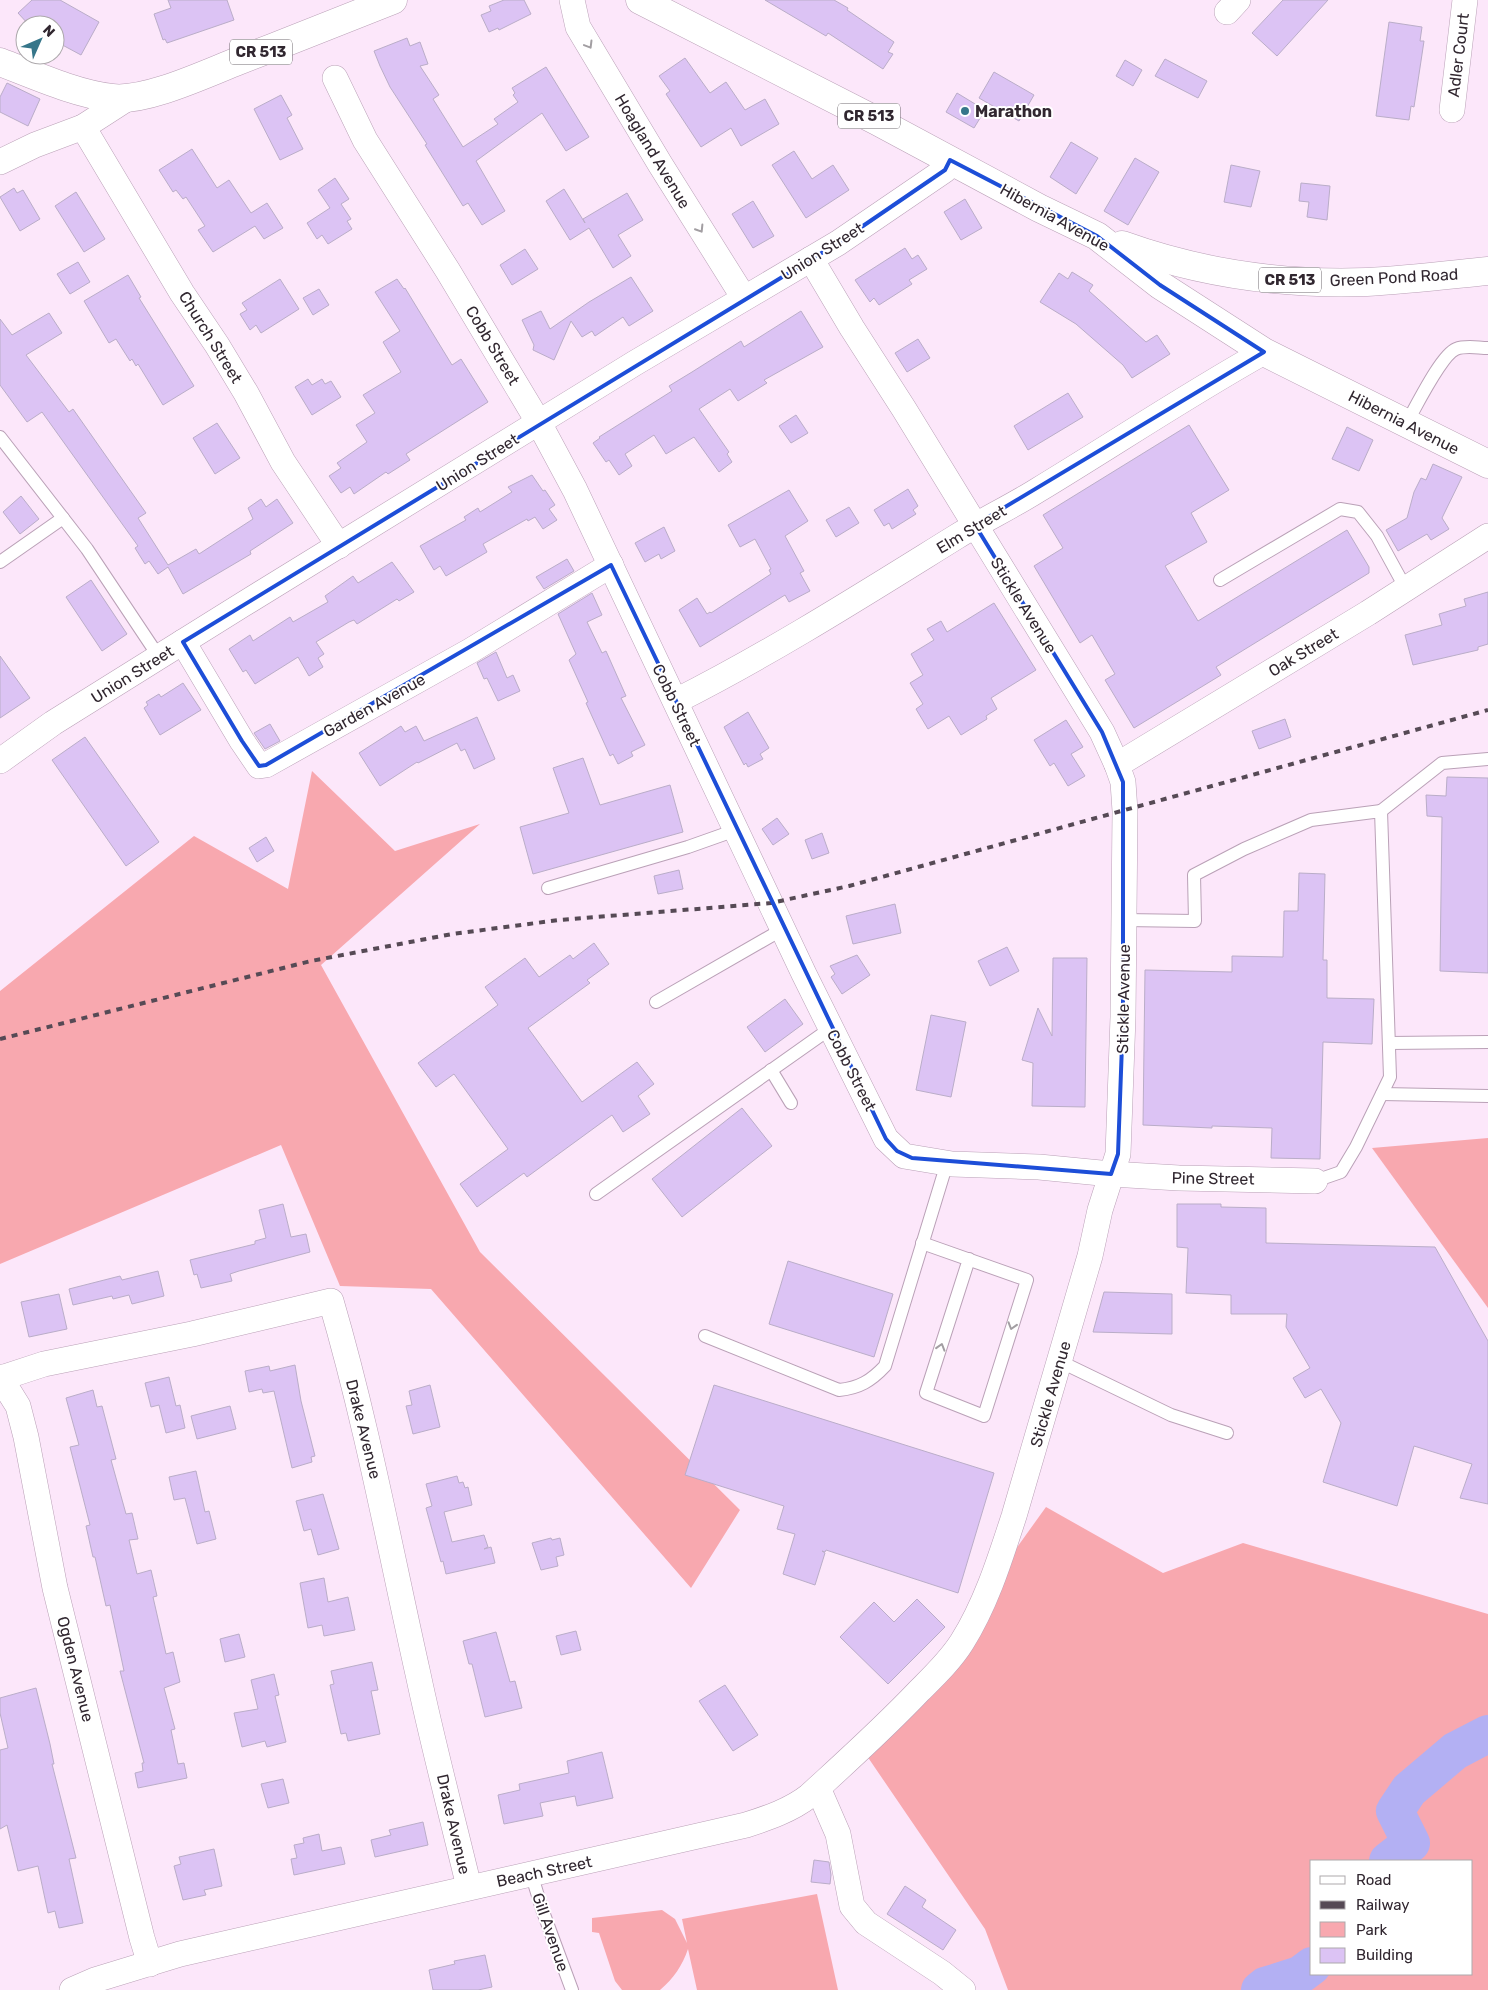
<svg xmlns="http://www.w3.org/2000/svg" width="1488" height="1990" viewBox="0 0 1488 1990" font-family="Rubik,sans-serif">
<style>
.green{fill:#f8a8af;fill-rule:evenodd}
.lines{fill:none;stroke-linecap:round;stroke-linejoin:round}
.river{stroke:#b3b0f3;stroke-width:38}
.building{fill:#dcc3f4;stroke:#baadc8}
.service-casing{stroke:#baa1b7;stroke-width:14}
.minor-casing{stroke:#baa1b7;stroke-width:26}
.primary-casing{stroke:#baa1b7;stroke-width:29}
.service{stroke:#fff;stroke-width:12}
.minor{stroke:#fff;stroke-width:25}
.primary{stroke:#fff;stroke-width:28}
.rail{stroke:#564a55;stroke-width:4;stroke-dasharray:6 6;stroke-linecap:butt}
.oneway{stroke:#a29ea2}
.marked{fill:none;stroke:#1d4ed8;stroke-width:4;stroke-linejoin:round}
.poi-dot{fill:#36768a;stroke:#fff;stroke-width:2}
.labels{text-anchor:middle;stroke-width:4;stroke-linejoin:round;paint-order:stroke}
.shield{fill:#fff;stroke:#6f686e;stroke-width:1}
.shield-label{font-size:15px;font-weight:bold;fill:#312730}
.street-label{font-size:16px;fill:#312730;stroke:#fff}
.poi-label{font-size:16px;font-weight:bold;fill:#312730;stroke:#fff;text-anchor:start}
</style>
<rect width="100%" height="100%" fill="#fce7fa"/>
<g class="green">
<path d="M312,771L395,851L480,824L321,965L480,1252L740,1510L691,1588L431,1289L340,1286L281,1145L0,1264V991L194,836L288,889Z"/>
<path d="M1488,1138V1308L1372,1148Z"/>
<path d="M1046,1507L1163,1573L1243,1543L1488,1614V1990H1008L985,1929L867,1756ZM1312,1861H1472V1974H1312Z"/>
<path d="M817,1894L838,1990H697L688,1949C682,1966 674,1978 660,1990H622L615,1981L599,1933L592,1932V1918L662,1910L675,1919L687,1943L682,1919Z"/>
</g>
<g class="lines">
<g class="river">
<path d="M1388,1861L1411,1843L1395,1811L1409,1790L1455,1751L1488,1734"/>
<path d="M1260,1990L1265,1986L1300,1975L1312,1966"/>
</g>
</g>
<g class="building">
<path d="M32,0H60L99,22L81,55L55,41V25H29L18,13Z"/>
<path d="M168,0H227L234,20L167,43L165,39L163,40L154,14L171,8Z"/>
<path d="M504,0H524L531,14L499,30L498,28L489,32L481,15L491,11L489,6Z"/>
<path d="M765,0H834L848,8L847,10L894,42L888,52L893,54L883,69L828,33L826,36Z"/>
<path d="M1283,0H1328L1277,56L1252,33Z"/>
<path d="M1389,22L1422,27L1420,41H1424L1421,61L1414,107L1411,106L1409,120L1376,116Z"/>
<path d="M407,38L410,46L420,42L428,64L420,66L439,95L433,99L463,147L498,124L494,119L518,102L513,95L515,93L512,88L546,67L589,137L566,151L542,113L476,161L505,211L482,225L468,203L463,206L425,145L427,144L390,87L380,66L374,51Z"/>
<path d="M685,58L710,93L726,82L745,110L765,99L779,124L741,146L731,128L701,147L666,94L670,91L659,76Z"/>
<path d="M1165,59L1207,81L1198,98L1155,76Z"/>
<path d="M1125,60L1142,70L1133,86L1116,76Z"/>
<path d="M994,72L1034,95L1019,121L979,98Z"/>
<path d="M7,83L40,99L28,126L0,112V97Z"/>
<path d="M957,93L985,110L974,128L946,112Z"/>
<path d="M281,95L292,115L287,118L303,149L280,160L254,109Z"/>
<path d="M1071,142L1098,158L1076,194L1050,177Z"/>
<path d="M192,149L217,188L229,180L251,213L267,203L283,228L264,239L255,226L213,252L198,230L205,226L186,197L183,199L176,190L173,192L159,170Z"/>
<path d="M794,151L812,179L833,165L849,190L806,218L772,165Z"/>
<path d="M1135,158L1159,172L1128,225L1104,211Z"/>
<path d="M1231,165L1260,171L1251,207L1224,202Z"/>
<path d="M335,178L349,199L341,204L351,219L347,221L352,229L328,244L322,235L317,239L307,223L330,208L318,190Z"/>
<path d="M1301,183L1330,186L1327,220L1307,217L1309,202L1299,201Z"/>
<path d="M14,188L17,193L23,190L40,219L20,231L0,197Z"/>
<path d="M564,189L585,223L583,219L627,193L643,220L618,235L631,256L613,268L589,228L570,240L546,201Z"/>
<path d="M76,192L105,239L84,252L55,206Z"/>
<path d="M965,199L982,228L961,240L944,212Z"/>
<path d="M753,201L774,236L753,248L732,214Z"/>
<path d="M905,248L912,259L918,255L927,269L909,280L912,284L879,305L874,298L870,302L855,280Z"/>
<path d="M525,249L538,269L512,285L500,265Z"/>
<path d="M78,262L90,282L70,294L57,274Z"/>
<path d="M1072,272L1093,285L1089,291L1146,342L1157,335L1170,354L1132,378L1123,365L1076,324L1040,302L1059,273L1068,279Z"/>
<path d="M128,275L141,297L139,298L194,386L163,405L138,364L136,366L132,359L130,361L116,339L109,343L84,301Z"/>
<path d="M631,277L653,311L629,326L623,317L595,336L592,331L582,337L571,321L554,360L533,350L534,345L522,320L541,311L550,329L589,302Z"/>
<path d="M280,279L299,309L261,333L256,325L250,330L240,314L247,310L242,303Z"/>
<path d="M397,279L404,289L405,288L452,365L461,359L488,402L406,454L410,460L388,474L386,472L354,494L350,487L341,493L329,476L341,468L337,463L367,442L356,425L375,413L363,395L401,372L383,342L400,331L375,292Z"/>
<path d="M319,289L329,305L313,315L303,298Z"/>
<path d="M801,311L823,347L764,380L767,383L738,401L730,389L699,409L729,452L727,454L732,462L719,472L694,437L666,454L654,435L625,454L632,466L619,475L609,460L606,462L593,443L600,438L599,437L672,391L669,386L692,372L741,341L744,347Z"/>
<path d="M49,313L62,333L26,355L69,412L73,409L146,513L138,518L168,565L196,549L199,554L253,519L248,508L261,499L266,507L277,499L293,523L250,551L251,554L183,594L168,567L158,574L149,561L145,564L135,548L138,546L42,412L27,422L0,385V319L12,335Z"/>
<path d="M918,339L930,358L907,372L895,353Z"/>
<path d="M308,379L312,385L322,379L325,384L331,381L341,397L312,415L295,387Z"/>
<path d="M1068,393L1083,417L1028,450L1014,426Z"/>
<path d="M796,415L808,433L791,443L779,426Z"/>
<path d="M217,423L240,458L215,474L193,438Z"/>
<path d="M1189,425L1229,490L1191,513L1207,542L1165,566L1198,621L1347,530L1369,567V573L1216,667L1221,675L1134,728L1105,680L1115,674L1092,635L1080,643L1034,566L1063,548L1043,515Z"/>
<path d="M1347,427L1373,440L1359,471L1332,459Z"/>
<path d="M1433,464L1462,477L1442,518L1449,529L1431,540L1427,534L1398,551L1386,530L1407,518L1414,492L1421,478L1426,480Z"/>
<path d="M532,475L543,491L545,490L555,505L549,509L557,520L543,529L535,517L528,521L527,519L483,544L487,552L446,576L440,566L434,570L420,546L466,520L464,517L478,508L480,512L512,492L508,487Z"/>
<path d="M908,489L918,506L913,510L916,514L892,529L889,523L884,526L874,510Z"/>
<path d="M789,490L808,521L785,536L804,571L800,573L810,591L789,602L785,595L700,647L679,610L697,598L707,614L710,612L711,613L771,574L769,570L771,569L755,539L740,547L728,525Z"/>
<path d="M21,496L39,519L20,534L3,512Z"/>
<path d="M849,507L859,523L836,537L826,520Z"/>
<path d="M664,527L675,551L661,559L659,554L645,562L635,543Z"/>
<path d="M567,559L574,571L544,589L536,577Z"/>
<path d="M392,562L414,592L399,601L397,599L357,624L354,620L349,622L316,642L324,654L318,658L323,667L309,676L298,657L255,684L246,670L243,672L229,649L250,635L253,641L290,617L293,622L328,602L325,596L353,576L358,583Z"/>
<path d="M91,580L127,634L102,651L66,597Z"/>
<path d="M1488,592V644L1478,647V650L1413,665L1405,635L1442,625L1439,614L1466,606L1464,599Z"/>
<path d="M592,593L602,615L587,622L602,653L606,651L626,696L621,698L645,745L631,752L633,756L618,764L613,754L610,756L586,703L588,702L569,660L576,654L558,614Z"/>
<path d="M994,603L1036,670L991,698L997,709L986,716L987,719L961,735L949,716L928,729L916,709L923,704L910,683L923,675L911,654L934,640L927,629L941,621L947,632Z"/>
<path d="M496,652L507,678L513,675L520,691L498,701L487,678L484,679L477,663Z"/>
<path d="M0,656L30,698L0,718Z"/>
<path d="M183,683L201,710L160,735L144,708L148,705L146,702L159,694L161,697Z"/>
<path d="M748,712L769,748L760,754L763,759L748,767L746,763L744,765L724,727Z"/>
<path d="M477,717L495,759L474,769L465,749L461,751L457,743L418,763L417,762L380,786L359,753L401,726L405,732L416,726L424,741Z"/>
<path d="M1285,719L1291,737L1259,749L1252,731Z"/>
<path d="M1066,720L1083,747L1071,754L1085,776L1068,786L1054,763L1050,766L1034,740Z"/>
<path d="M270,724L280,741L265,749L254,733Z"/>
<path d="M85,737L159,842L126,866L52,760Z"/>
<path d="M583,758L600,805L670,785L683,832L533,874L520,827L569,813L553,768Z"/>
<path d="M1447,777L1488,778V973L1440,971L1442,817L1427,816L1426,795L1446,796Z"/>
<path d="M777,818L789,834L773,845L762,829Z"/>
<path d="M822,833L829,853L812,859L805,840Z"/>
<path d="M266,837L274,851L257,862L249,848Z"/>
<path d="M679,870L683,889L658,894L654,876Z"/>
<path d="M1299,873L1325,874L1323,960H1327V998L1374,999L1372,1044L1323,1042L1320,1159L1271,1158L1272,1128L1212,1126V1128L1143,1125L1145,970L1232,972V956L1283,957L1284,911H1298Z"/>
<path d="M895,904L901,933L853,944L846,916Z"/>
<path d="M594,943L609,964L587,980L590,983L528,1028L582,1102L637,1062L654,1084L638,1096L650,1114L623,1132L612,1115L527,1177L524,1173L477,1207L460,1184L508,1149L454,1074L436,1087L418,1063L498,1005L485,987L525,958L539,977L570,955L573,959Z"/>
<path d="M1007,947L1019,971L990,986L978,961Z"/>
<path d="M857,955L870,975L842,994L831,977L835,974L830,966Z"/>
<path d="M1053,958H1087L1085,1107L1032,1106L1033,1063L1022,1060L1038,1008L1052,1036Z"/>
<path d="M785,999L803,1024L765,1052L747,1027Z"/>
<path d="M931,1015L966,1022L951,1097L916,1090Z"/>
<path d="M742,1108L772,1146L682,1217L652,1179Z"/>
<path d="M283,1204L291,1237L306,1234L310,1252L239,1271L230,1274L232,1281L201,1288L197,1274L194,1275L190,1260L255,1244V1241L266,1238L259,1210Z"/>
<path d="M1177,1204H1221V1207L1266,1208V1243L1435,1247L1488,1341V1504L1460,1498L1472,1464L1414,1446L1397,1506L1323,1482L1341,1423L1321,1389L1305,1398L1293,1378L1310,1368L1286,1327L1287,1314H1231V1295L1186,1293L1188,1248L1177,1247Z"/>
<path d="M788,1261L893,1294L874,1357L769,1324Z"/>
<path d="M158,1271L164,1296L132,1304L129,1295L113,1299L112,1296L73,1305L69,1289L120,1276L122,1280Z"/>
<path d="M1104,1292L1172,1294V1334L1093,1332Z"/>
<path d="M59,1294L67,1329L29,1337L21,1302Z"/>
<path d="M295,1365L301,1401L315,1456L311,1457L312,1462L292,1468L274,1391L263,1393L262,1389L249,1392L245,1371L269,1366L270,1371Z"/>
<path d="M169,1377L176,1406L180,1405L185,1428L166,1433L159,1405L151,1407L145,1383Z"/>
<path d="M430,1385L440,1427L413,1434L406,1406L412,1405L409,1391Z"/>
<path d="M714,1385L994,1473L958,1593L826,1550L825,1552L822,1551L825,1553L815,1585L783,1574L795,1534L777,1529L784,1506L685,1475Z"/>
<path d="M93,1390L97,1407L102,1406L116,1459L111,1460L126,1514L132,1513L138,1539L129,1540L137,1574L151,1570L157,1596L153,1597L166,1654L173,1652L180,1682L164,1688L175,1729L171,1730L178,1764L184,1763L187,1778L138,1788L135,1773L143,1771L142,1763H144L120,1671H124L110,1605L106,1606L95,1557H93L86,1526L90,1525L70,1447L79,1445L66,1398Z"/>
<path d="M230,1406L236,1429L197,1439L191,1416Z"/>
<path d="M196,1471L205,1512L209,1511L216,1539L197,1544L185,1498L174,1500L169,1477Z"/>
<path d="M457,1476L459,1483L463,1482L465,1488L468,1487L472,1505L444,1512L452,1542L484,1535L488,1547L484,1549L491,1547L495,1563L446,1574L443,1561L441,1562L426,1508L432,1506L426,1484Z"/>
<path d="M323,1494L339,1549L318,1555L311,1529L304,1531L296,1501Z"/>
<path d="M551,1538L552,1540L560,1538L564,1555L556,1557L558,1566L541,1570L532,1543Z"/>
<path d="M324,1578L328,1602L348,1597L355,1630L324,1636L322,1625L308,1628L300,1583Z"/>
<path d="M917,1599L945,1627L888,1684L840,1637L874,1602L894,1622Z"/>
<path d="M576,1631L581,1650L561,1655L556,1636Z"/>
<path d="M496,1632L510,1682L515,1681L522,1708L485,1717L472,1664H469L463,1641Z"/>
<path d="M239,1634L245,1657L225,1662L220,1639Z"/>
<path d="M372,1662L378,1690L371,1691L380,1734L348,1741L346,1733L341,1734L330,1685L334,1684L331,1671Z"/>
<path d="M274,1674L279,1695L275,1696L286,1742L267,1747L265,1741L242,1747L234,1713L258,1709L251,1680Z"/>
<path d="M725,1685L758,1735L733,1751L699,1701Z"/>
<path d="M36,1688L50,1744L54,1764H52L76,1858L69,1859L83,1923L59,1928L55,1911L48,1913L38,1866L18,1871L7,1825L0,1829V1750L8,1748L0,1713V1698Z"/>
<path d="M602,1752L613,1798L577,1806L575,1796L540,1803L543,1816L504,1824L498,1795L520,1790L519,1784L569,1773L567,1761Z"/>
<path d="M283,1779L289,1803L268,1808L261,1784Z"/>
<path d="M423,1822L428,1845L375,1857L371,1840L391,1835L389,1830Z"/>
<path d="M319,1834L322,1851L341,1847L345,1864L294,1875L291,1859L297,1858L294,1845L304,1843L303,1838Z"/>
<path d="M214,1849L222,1886L204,1890L206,1895L183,1900L174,1866L181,1864L179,1857Z"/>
<path d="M814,1860L829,1862L831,1875L830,1884L811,1882Z"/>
<path d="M905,1886L926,1900L922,1907L956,1930L943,1950L887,1914Z"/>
<path d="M485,1955L492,1987L478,1990H433L429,1970L455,1964L454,1961Z"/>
</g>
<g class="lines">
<g class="service-casing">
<g id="service">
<path d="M1406,424C1416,407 1441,355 1456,349C1466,345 1478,348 1488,348"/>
<path d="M0,437L87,549L159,657"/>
<path d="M0,562L63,518"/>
<path d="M1220,580L1340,509L1358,512L1377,536L1406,589"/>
<path d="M1381,811L1442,763L1488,759"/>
<path d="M548,888L688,847L736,830"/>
<path d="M1124,920L1195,921L1194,875L1244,849L1311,820L1381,811L1390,1077L1356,1147L1341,1172L1315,1181"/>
<path d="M656,1002L783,929"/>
<path d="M1389,1043L1488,1042"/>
<path d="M771,1070L791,1103"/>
<path d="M1382,1094L1488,1096"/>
<path d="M596,1194L831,1028"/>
<path d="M922,1243L1027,1280L984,1416L926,1393L969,1259"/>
<path d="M705,1336L839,1390C859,1388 871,1381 885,1366L947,1163"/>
<path d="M1059,1361L1171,1415L1227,1433"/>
<path d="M531,1873L542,1909L572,1990"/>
</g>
</g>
<g class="minor-casing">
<g id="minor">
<path d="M572,0L578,27L660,164L744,298"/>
<path d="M1227,12L1238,0"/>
<path d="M335,78L365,140L448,271L539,423L575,490L804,974L886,1139L904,1156L952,1164L1039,1167L1111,1174L1179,1178L1315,1181"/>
<path d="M1452,110L1465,0"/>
<path d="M83,127L182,293L217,345L246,393L283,462L339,546"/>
<path d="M0,162L35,145L83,127L128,98"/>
<path d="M183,642L242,741L259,766L266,765L470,651L611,565"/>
<path d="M676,701C773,652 864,594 956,537C983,520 1011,507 1038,490C1114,444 1187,395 1264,352"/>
<path d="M0,761L53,723L242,605L635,363L838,243L945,170L950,160"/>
<path d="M1117,765L1368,613L1488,536"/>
<path d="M0,1377L18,1406L26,1437L55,1588L142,1938L150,1964"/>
<path d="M1,1378L44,1364L192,1334L331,1301C367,1424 390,1549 418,1674C433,1745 452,1816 469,1887"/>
<path d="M818,1788L838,1834L852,1906L866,1923L942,1973L963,1990"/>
<path d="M72,1990L95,1980L180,1954L746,1825C768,1818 791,1810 809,1796C846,1762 884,1728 919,1691C934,1676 950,1661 962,1642C986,1604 1000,1559 1014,1516L1090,1256L1100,1210L1118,1154L1123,1017L1125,811L1123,782L1117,765L1102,732L904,409L852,328L811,259"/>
</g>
</g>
<g class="primary-casing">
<g id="primary">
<path d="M640,0L877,121L1039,208L1097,236L1160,285L1264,352L1488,464"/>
<path d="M0,62C34,75 76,94 112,98C146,102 205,74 238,61C290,41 342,20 393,0"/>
<path d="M1122,245C1200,273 1284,285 1367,282C1407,280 1448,275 1488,271"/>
</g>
</g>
<use href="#service" class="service"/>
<use href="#minor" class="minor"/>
<use href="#primary" class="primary"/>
<path class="rail" d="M0,1039L311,961L452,934L559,920L771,903L849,886L1488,710"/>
</g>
<defs><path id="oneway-chevron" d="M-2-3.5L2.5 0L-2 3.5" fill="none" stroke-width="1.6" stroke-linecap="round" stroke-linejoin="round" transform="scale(1.25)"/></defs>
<g class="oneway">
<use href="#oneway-chevron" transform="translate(589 45) rotate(59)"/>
<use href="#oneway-chevron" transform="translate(700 229) rotate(58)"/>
<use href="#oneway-chevron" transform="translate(1012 1326) rotate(107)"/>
<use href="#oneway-chevron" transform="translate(941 1347) rotate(-73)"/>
</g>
<path class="marked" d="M950,160L1097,236L1160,285L1264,352L975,525L1102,732L1123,782V1017L1118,1154L1111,1174L912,1158L897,1151L886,1139L611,565L266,765L259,766L242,741L183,642L838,243L945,170Z"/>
<circle class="poi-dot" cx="965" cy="111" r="5"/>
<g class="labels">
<g class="shield">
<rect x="230" y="39.5" width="62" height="25" rx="4"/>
<rect x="838" y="103.5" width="62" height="25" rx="4"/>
<rect x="1259" y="267.5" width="62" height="25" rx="4"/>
</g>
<g class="shield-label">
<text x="261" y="57">CR 513</text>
<text x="869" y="121">CR 513</text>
<text x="1290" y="285">CR 513</text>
</g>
<g class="street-label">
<text transform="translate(1458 55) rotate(-83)" y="6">Adler Court</text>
<text transform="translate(653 151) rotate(59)" y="6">Hoagland Avenue</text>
<text transform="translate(1055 217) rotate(29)" y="6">Hibernia Avenue</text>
<text transform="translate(822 251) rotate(-32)" y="6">Union Street</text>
<text transform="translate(1394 277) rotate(-3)" y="6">Green Pond Road</text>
<text transform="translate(211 337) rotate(58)" y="6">Church Street</text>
<text transform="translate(493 345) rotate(59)" y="6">Cobb Street</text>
<text transform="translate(1404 422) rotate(27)" y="6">Hibernia Avenue</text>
<text transform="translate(477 462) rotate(-32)" y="6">Union Street</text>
<text transform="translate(971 529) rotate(-31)" y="6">Elm Street</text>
<text transform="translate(1024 605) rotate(58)" y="6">Stickle Avenue</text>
<text transform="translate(1303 652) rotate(-31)" y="6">Oak Street</text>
<text transform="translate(132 674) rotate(-32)" y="6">Union Street</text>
<text transform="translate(374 705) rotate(-29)" y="6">Garden Avenue</text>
<text transform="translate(677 705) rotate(64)" y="6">Cobb Street</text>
<text transform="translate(1123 999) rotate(-89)" y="6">Stickle Avenue</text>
<text transform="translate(852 1070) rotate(63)" y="6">Cobb Street</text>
<text transform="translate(1213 1178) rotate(1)" y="6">Pine Street</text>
<text transform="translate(1050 1394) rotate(-74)" y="6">Stickle Avenue</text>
<text transform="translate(364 1429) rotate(76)" y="6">Drake Avenue</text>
<text transform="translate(76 1669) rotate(76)" y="6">Ogden Avenue</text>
<text transform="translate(454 1824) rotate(77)" y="6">Drake Avenue</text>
<text transform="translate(544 1871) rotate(-12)" y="6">Beach Street</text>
<text transform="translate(551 1932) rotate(71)" y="6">Gill Avenue</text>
</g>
<g class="poi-label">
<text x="975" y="117">Marathon</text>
</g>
</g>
<rect x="1310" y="1860" width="162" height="115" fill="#ffffff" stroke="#ada9ac"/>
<rect x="1320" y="1876" width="25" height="8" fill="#ffffff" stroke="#ada9ac"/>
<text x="1356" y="1885" font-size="15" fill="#312730">Road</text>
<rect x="1320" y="1901" width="25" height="8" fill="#564a55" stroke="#ada9ac"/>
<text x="1356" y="1910" font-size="15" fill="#312730">Railway</text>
<rect x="1320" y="1922" width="25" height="15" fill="#f8a8af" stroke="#ada9ac"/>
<text x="1356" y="1935" font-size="15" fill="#312730">Park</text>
<rect x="1320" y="1948" width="25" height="15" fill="#dcc3f4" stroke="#ada9ac"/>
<text x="1356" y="1960" font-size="15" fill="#312730">Building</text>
<g transform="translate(40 40) rotate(45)"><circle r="24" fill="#ffffff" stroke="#ada9ac"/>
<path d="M0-4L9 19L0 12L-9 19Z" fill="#36768a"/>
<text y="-8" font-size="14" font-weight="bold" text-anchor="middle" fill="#312730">N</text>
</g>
</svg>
